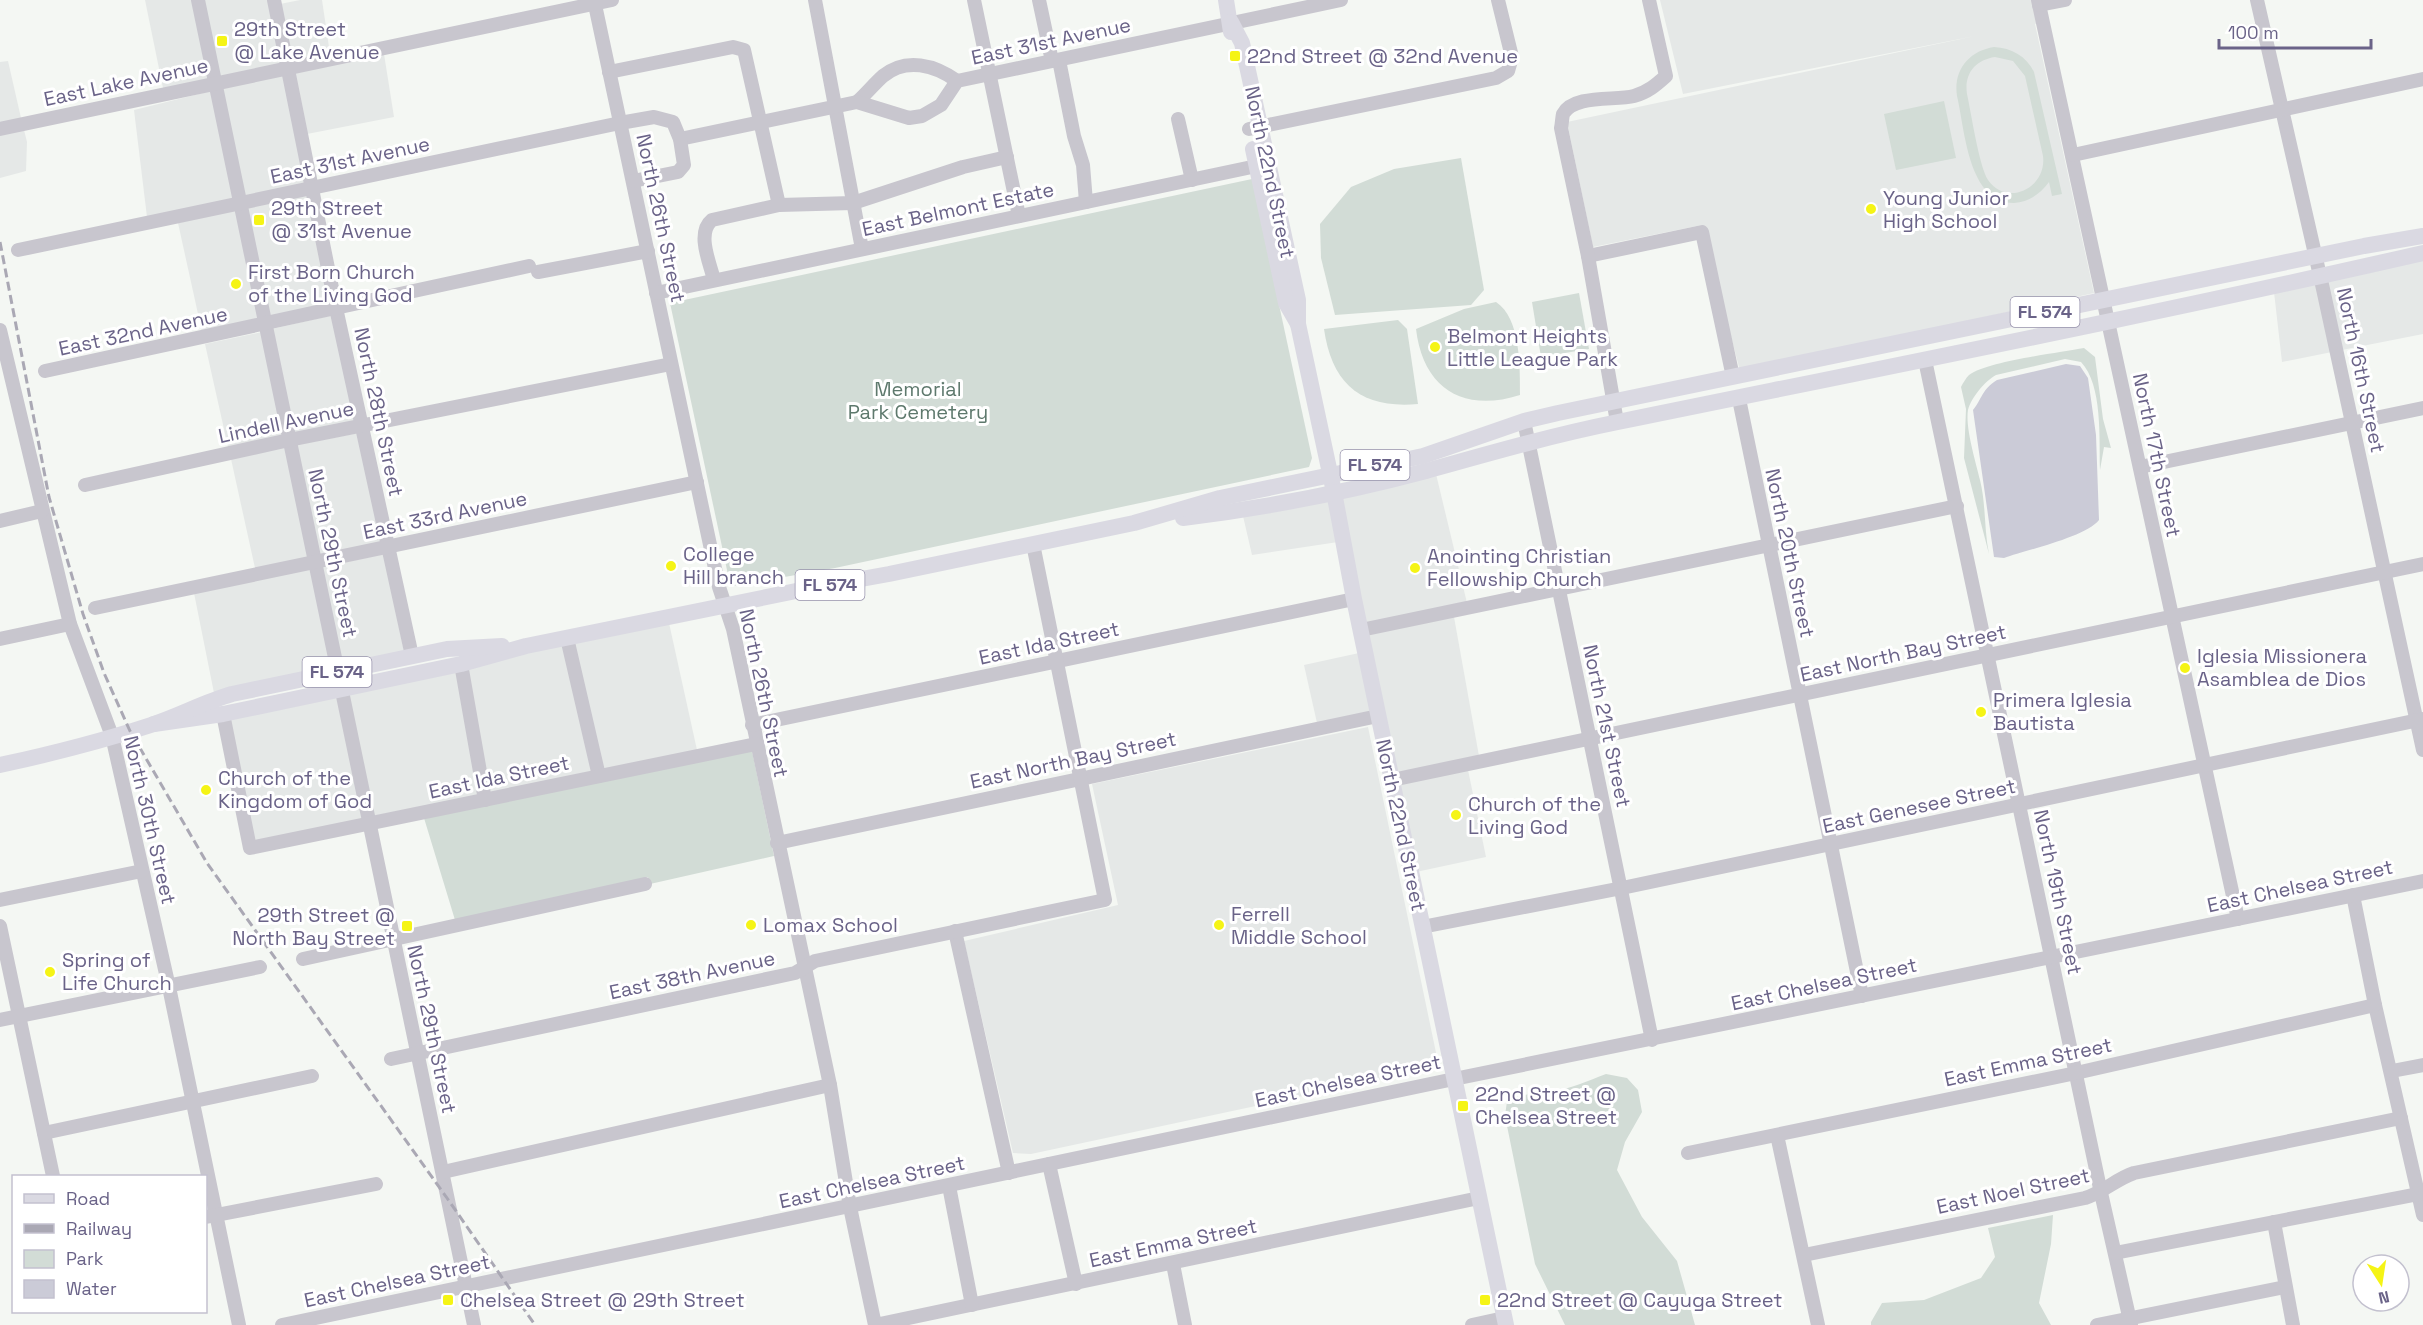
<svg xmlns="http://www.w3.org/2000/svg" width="2423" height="1325" viewBox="0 0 2423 1325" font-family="'Space Grotesk',sans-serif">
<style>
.built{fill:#e5e8e7}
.green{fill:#d2dcd6;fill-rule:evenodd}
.water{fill:#cbcbd7}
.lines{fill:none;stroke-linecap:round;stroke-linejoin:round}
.minor{stroke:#c8c6ce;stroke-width:14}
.major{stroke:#dad9e2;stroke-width:16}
.rail{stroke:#aaa8b4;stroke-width:3;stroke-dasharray:9 4.5;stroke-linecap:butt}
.poi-dot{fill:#f5f415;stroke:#fff;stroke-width:2}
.labels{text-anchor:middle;stroke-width:6;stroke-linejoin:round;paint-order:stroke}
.shield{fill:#fff;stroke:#9792ac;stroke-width:1.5}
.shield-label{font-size:18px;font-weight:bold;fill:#6a6388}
.poi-label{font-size:20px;fill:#6a6388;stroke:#fff;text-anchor:start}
.street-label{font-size:20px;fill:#6a6388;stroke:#fff}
.park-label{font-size:20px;fill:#5e796d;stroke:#fff}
</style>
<rect width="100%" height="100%" fill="#f4f7f3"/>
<g class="built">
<path d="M145,0H192L209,79L163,88Z"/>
<path d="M203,0H269L282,64L219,77Z"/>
<path d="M300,0H322L330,54L292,62L280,4Z"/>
<path d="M1660,0H2032L2038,23L2035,24L2094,293L1740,371L1702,225L1593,247L1567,122L1975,36L1683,94Z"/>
<path d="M384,54L394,117L307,134L294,73Z"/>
<path d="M8,61L21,118L0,123V62Z"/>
<path d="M284,75L306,184L244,197L221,88Z"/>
<path d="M211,91L234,199L147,217L134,110Z"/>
<path d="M24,130L27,142L26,171L0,178V135Z"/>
<path d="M309,195L330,303L269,318L247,208Z"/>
<path d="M236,210L259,320L202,332L178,223Z"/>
<path d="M2423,259V334L2342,350L2327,281Z"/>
<path d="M2316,283L2332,352L2282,362L2274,292Z"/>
<path d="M333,315L356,421L293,433L272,329Z"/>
<path d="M262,332L283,435L228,447L205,344Z"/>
<path d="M359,433L381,542L319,555L295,445Z"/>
<path d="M285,447L309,557L255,568L231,459Z"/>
<path d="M1436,474L1467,603L1365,624L1341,497Z"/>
<path d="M1330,499L1338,542L1252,555L1243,516Z"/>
<path d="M384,554L404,651L342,665L322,567Z"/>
<path d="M311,568L331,667L214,693L194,593Z"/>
<path d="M1454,617L1479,756L1395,773L1367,635Z"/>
<path d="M669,623L697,750L603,769L573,642Z"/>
<path d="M563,644L592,771L489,793L467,669Z"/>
<path d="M1359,653L1372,712L1317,723L1304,665Z"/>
<path d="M456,671L479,795L373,816L348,694Z"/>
<path d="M337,696L363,819L254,841L229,719Z"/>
<path d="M1368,727L1439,1067L1031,1154L1013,1153L964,941L1118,905L1092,784Z"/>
<path d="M1468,770L1486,857L1416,872L1398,785Z"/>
</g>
<g class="green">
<path d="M1994,47C2012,48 2026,56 2034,72L2062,194L2052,196L2049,182C2040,194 2029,202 2014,203C1968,203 1965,130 1957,96C1953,70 1969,51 1994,47ZM1995,57L2013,61L2025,76L2043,156C2047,187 2008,208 1988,180C1979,166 1971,112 1967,94C1964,74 1975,60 1995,57Z"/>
<path d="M1944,101L1956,158L1896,170L1884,114Z"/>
<path d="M1461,158L1484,290L1471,305L1335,315L1321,258L1320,224L1351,187L1394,169Z"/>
<path d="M1252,179L1312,458L1309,467L835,568L733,586L730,584L670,303Z"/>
<path d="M1579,293L1589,349L1541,357L1532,302Z"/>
<path d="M1496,302C1521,318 1520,368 1520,395C1464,413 1423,389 1416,329L1464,309Z"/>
<path d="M1398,320L1407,329L1418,404C1362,409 1332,385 1324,329Z"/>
<path d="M2084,348L2095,357L2103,419L2111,448L2104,447L2100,470C2099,440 2103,385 2081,362L2065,359L1996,375C1985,381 1971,398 1968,410C1965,428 1976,462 1980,480C1986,504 1984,530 1989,554L1964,458L1966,409L1961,387C1963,383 1966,378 1969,375C1989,361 2058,353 2084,348Z"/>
<path d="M752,751L774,856L650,884L648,877L455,920L424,818Z"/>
<path d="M1606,1074L1627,1078L1638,1090L1642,1112L1625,1142L1617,1170L1642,1217L1677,1261L1695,1325H1565L1535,1264L1505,1116L1507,1101C1522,1092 1536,1095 1552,1092C1571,1088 1588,1081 1606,1074Z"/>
<path d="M2053,1215L2051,1244L2039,1303L2051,1325H1871V1322L1882,1303L1924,1300L1981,1278L1995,1257L1988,1228Z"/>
</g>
<path class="water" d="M2066,364L2080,366L2088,378L2096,435L2099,520C2086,537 2026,550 2004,558L1994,557L1973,410C1982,399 1982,389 1997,380Z"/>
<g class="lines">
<g class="minor">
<path d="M198,0L474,1325"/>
<path d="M274,0L336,308L412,656"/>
<path d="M594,0L719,587L733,629L830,1085L850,1207L875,1325L1479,1198"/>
<path d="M815,0L862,249"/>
<path d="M974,0L1019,216"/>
<path d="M1039,0L1052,61"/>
<path d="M2038,0L2238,919"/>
<path d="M2257,0L2323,289L2423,750"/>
<path d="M2039,5L2065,0"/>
<path d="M1059,60L1074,136L1083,165L1086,202"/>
<path d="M609,72L733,47L744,50L779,205"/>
<path d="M857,102C866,94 874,84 883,76C906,57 935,65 957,81"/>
<path d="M1178,119L1192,180"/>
<path d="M0,129L612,0"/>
<path d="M1249,129L1496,78L1508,71L1512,57L1498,0"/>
<path d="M680,139L857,102L909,118L922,116L941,105L957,81L1341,0"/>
<path d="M2073,155L2423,79"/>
<path d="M18,250L620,123L654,117L673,122L680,139L684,165L678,172L633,181"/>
<path d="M1588,256L1702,232L1733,377"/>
<path d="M538,272L648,251"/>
<path d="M714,280C710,263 696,233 712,220L779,205L853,203L963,167L1007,157"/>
<path d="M656,293L1266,164"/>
<path d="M0,330L70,624L112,736L169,987L239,1325"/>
<path d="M1925,360L2101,1193L2131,1325"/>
<path d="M45,371L529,266"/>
<path d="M1739,399L1862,996"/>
<path d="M1524,421L1652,1040"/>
<path d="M1617,422L1588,256L1561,128C1562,124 1562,118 1563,114C1574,94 1615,101 1634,96C1648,92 1656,85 1666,76L1649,0"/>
<path d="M2140,467L2423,408"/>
<path d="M85,485L289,440L671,364"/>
<path d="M0,521L42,511"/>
<path d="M95,608L697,482"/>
<path d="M1361,630L1957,506"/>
<path d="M567,638L599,776"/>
<path d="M0,639L70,624"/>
<path d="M461,664L485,800"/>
<path d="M223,714L250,848L756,744"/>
<path d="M752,725L1354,599"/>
<path d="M1392,780L2423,564"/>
<path d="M777,843L1378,716"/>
<path d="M2353,895L2375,1005L2423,1215"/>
<path d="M0,900L142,871"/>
<path d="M0,926L53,1176"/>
<path d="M1422,927L1622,888L2423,719"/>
<path d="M955,931L1009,1173"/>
<path d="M303,959L645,884"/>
<path d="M0,1020L260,967"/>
<path d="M391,1059L795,973L815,961L1105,900L1033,544"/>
<path d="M2392,1071L2423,1065"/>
<path d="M44,1133L312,1076"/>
<path d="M1777,1135L1818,1325"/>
<path d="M1688,1153L2076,1073L2375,1005"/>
<path d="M1049,1164L1076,1284"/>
<path d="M443,1172L830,1085"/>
<path d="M949,1186L972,1305"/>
<path d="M206,1217L376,1184"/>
<path d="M2274,1222L2293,1325"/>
<path d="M2115,1253L2423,1193"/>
<path d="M1804,1255L2085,1198C2104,1192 2116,1179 2134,1173L2401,1118"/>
<path d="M1173,1264L1185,1325"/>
<path d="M282,1325L1454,1079L2423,881"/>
<path d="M1472,1325L1504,1318"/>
<path d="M2097,1325L2285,1287"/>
</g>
<g class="major">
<path d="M1226,0L1231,32"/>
<path d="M1231,22L1242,43L1298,300V324L1334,492L1354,599L1506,1325"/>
<path d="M1253,149L1286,303L1298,324"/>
<path d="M1183,518C1264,508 1347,492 1426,471C1490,453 1553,435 1618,422C1887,367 2156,314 2423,253"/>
<path d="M154,724L223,714L461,664L526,646L806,589L889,574L1134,523L1220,498L1423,456L1524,421L1558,413L2364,246L2423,236"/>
<path d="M0,765C51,754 102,741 151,725C179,716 204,702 232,694L447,649L502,646"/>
</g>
<path class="rail" d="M0,242L49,497L83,614L104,673L130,731L207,863L447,1198L535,1325"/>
</g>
<g class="poi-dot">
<rect x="216" y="35" width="12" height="12" rx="3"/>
<rect x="1229" y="50" width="12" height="12" rx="3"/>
<circle cx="1871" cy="209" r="6"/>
<rect x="253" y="214" width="12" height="12" rx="3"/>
<circle cx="236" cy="284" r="6"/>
<circle cx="1435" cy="347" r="6"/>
<circle cx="671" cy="566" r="6"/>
<circle cx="1415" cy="568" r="6"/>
<circle cx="2185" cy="668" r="6"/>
<circle cx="1981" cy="712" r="6"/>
<circle cx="206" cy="790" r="6"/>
<circle cx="1456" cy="815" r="6"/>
<circle cx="751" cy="925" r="6"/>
<circle cx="1219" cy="925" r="6"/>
<rect x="401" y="920" width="12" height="12" rx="3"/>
<circle cx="50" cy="972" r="6"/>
<rect x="1457" y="1100" width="12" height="12" rx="3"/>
<rect x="442" y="1294" width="12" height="12" rx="3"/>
<rect x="1479" y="1294" width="12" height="12" rx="3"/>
</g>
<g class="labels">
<g class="shield">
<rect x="2010.5" y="297" width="69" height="30" rx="4.5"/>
<rect x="1340.5" y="450" width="69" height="30" rx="4.5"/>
<rect x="795.5" y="570" width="69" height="30" rx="4.5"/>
<rect x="302.5" y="657" width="69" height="30" rx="4.5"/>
</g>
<g class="shield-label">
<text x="2045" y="318">FL 574</text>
<text x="1375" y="471">FL 574</text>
<text x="830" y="591">FL 574</text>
<text x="337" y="678">FL 574</text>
</g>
<g class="poi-label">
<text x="234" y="36">29th Street<tspan x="234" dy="23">@ Lake Avenue</tspan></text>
<text x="1247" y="63">22nd Street @ 32nd Avenue</text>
<text x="1883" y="205">Young Junior<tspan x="1883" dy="23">High School</tspan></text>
<text x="271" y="215">29th Street<tspan x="271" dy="23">@ 31st Avenue</tspan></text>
<text x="248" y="279">First Born Church<tspan x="248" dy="23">of the Living God</tspan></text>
<text x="1447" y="343">Belmont Heights<tspan x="1447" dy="23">Little League Park</tspan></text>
<text x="683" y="561">College<tspan x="683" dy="23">Hill branch</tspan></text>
<text x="1427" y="563">Anointing Christian<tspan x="1427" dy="23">Fellowship Church</tspan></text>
<text x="2197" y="663">Iglesia Missionera<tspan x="2197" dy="23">Asamblea de Dios</tspan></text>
<text x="1993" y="707">Primera Iglesia<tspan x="1993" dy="23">Bautista</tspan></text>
<text x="218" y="785">Church of the<tspan x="218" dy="23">Kingdom of God</tspan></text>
<text x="1468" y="811">Church of the<tspan x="1468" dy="23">Living God</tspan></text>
<text x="1231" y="921">Ferrell<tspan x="1231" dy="23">Middle School</tspan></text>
<text x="395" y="922" text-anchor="end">29th Street @<tspan x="395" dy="23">North Bay Street</tspan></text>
<text x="763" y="932">Lomax School</text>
<text x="62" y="967">Spring of<tspan x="62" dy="23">Life Church</tspan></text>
<text x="1475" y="1101">22nd Street @<tspan x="1475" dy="23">Chelsea Street</tspan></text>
<text x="460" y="1307">Chelsea Street @ 29th Street</text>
<text x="1497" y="1307">22nd Street @ Cayuga Street</text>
</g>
<g class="street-label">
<text transform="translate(1051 41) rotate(-12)" y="7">East 31st Avenue</text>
<text transform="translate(126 82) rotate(-12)" y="7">East Lake Avenue</text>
<text transform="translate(350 160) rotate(-12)" y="7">East 31st Avenue</text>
<text transform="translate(1270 172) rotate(78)" y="7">North 22nd Street</text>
<text transform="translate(958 209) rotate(-12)" y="7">East Belmont Estate</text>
<text transform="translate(661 218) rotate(78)" y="7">North 26th Street</text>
<text transform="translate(143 331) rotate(-12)" y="7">East 32nd Avenue</text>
<text transform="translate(2361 370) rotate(78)" y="7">North 16th Street</text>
<text transform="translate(379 412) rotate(78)" y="7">North 28th Street</text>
<text transform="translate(286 422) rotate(-12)" y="7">Lindell Avenue</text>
<text transform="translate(2157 455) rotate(78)" y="7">North 17th Street</text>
<text transform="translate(445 515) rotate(-12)" y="7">East 33rd Avenue</text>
<text transform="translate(333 553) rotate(78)" y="7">North 29th Street</text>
<text transform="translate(1790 553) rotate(78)" y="7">North 20th Street</text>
<text transform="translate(1049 643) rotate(-12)" y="7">East Ida Street</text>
<text transform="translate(1903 653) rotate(-12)" y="7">East North Bay Street</text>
<text transform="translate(764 693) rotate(78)" y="7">North 26th Street</text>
<text transform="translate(1607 726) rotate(78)" y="7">North 21st Street</text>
<text transform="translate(1073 760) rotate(-12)" y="7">East North Bay Street</text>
<text transform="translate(499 777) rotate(-12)" y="7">East Ida Street</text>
<text transform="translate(1919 806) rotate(-12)" y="7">East Genesee Street</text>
<text transform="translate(150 820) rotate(77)" y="7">North 30th Street</text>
<text transform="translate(1401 825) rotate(78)" y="7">North 22nd Street</text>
<text transform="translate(2300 886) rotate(-12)" y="7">East Chelsea Street</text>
<text transform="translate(2058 892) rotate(78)" y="7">North 19th Street</text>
<text transform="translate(692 975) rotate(-12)" y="7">East 38th Avenue</text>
<text transform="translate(1824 984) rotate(-12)" y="7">East Chelsea Street</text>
<text transform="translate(432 1029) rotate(78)" y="7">North 29th Street</text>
<text transform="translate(2028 1062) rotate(-12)" y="7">East Emma Street</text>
<text transform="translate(1348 1081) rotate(-12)" y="7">East Chelsea Street</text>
<text transform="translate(872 1182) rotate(-12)" y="7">East Chelsea Street</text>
<text transform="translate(2013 1191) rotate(-12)" y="7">East Noel Street</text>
<text transform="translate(1173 1243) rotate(-12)" y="7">East Emma Street</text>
<text transform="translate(397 1281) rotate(-12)" y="7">East Chelsea Street</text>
</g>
<g class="park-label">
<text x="918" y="396">Memorial<tspan x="918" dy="23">Park Cemetery</tspan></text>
</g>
</g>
<rect x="12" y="1175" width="195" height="138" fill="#ffffff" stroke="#c3c1cf" stroke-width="1.5"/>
<rect x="24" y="1194" width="30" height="9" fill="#dad9e2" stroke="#c3c1cf" stroke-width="1.5"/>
<text x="66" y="1205" font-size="18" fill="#6a6388">Road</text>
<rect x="24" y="1224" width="30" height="9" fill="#aaa8b4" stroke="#c3c1cf" stroke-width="1.5"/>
<text x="66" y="1235" font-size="18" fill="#6a6388">Railway</text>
<rect x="24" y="1250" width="30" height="18" fill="#d2dcd6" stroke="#c3c1cf" stroke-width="1.5"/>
<text x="66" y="1265" font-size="18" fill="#6a6388">Park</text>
<rect x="24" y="1280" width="30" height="18" fill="#cbcbd7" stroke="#c3c1cf" stroke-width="1.5"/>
<text x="66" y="1295" font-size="18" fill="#6a6388">Water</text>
<g transform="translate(2381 1283) rotate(168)"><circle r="28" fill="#ffffff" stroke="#c3c1cf" stroke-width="1.5"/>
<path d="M0-4.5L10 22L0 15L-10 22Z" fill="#f5f415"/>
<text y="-9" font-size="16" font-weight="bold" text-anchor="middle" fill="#6a6388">N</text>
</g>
<path d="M2219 39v9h152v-9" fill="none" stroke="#6a6388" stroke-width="3"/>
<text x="2228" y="39" font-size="18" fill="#6a6388" stroke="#ffffff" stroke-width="4.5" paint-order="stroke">100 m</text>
</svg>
